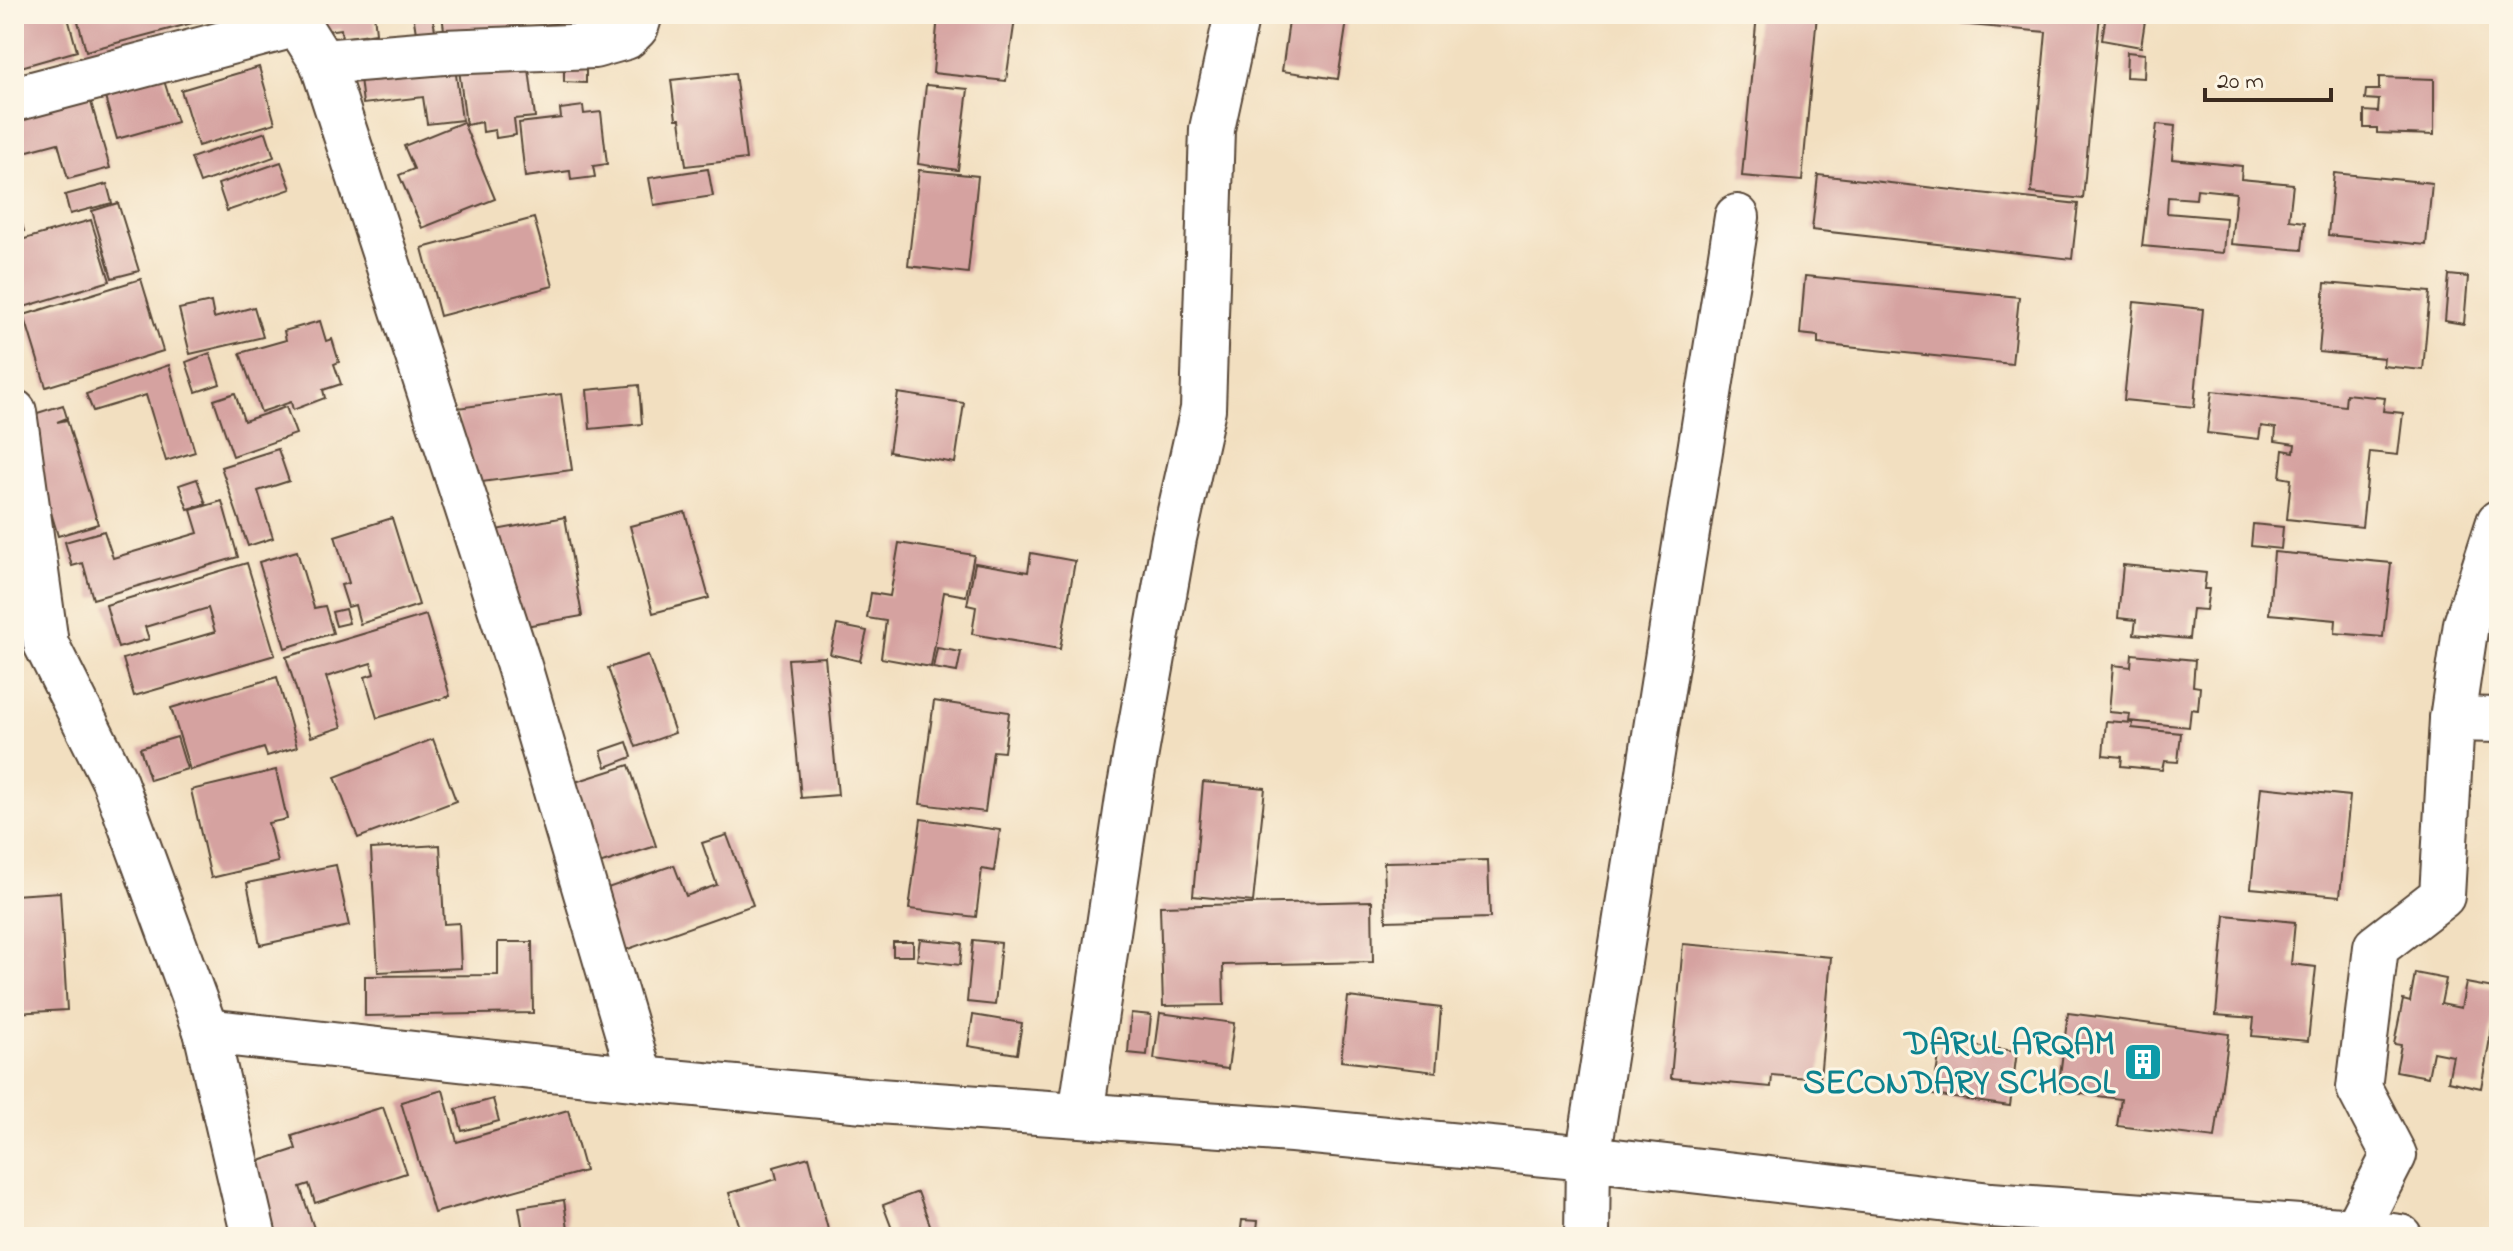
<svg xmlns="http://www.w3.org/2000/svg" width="2513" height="1251" viewBox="0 0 2513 1251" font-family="'Indie Flower',sans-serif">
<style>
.building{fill:#d5a2a0}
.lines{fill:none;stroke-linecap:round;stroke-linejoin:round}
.minor-casing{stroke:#564536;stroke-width:48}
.minor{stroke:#fff;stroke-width:44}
.labels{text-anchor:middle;stroke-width:6;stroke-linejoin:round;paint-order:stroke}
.culture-label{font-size:34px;font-weight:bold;fill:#0d838f;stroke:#fcf5e5;text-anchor:end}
</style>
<rect width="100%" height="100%" fill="#fcf5e5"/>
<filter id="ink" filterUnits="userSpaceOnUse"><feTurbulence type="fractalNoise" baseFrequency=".0125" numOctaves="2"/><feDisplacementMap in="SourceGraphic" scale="16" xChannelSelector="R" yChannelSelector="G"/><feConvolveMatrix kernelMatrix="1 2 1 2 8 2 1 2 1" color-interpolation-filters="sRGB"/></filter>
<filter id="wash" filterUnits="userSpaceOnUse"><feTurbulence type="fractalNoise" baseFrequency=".006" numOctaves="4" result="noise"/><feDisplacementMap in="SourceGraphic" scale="32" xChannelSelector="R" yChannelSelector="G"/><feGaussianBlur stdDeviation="1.8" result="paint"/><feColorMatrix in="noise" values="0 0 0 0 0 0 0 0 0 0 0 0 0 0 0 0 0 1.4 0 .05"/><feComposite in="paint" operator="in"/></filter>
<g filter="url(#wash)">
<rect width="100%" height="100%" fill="#f2dfc0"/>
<g id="blocks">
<g class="building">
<path d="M14,14H67L77,51L14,69Z"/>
<path d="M76,14H198L200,21L86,51Z"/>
<path d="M315,14H374L376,33L342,38L341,29L318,32Z"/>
<path d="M413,14H432L435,30L416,33Z"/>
<path d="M442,14H584L585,19L445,38Z"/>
<path d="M938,14H974L1015,19L1006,81L933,73Z"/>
<path d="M1290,14H1348L1338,79L1282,71Z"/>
<path d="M1757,14H1817L1802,181L1742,176Z"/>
<path d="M1872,14H2100L2083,199L2031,193L2046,32L1871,16Z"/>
<path d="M2106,14H2146L2141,47L2102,40Z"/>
<path d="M2127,52L2145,54L2144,78L2126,77Z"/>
<path d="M454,59L462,120L427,124L423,97L363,104L359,69Z"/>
<path d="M528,61L535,117L514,119L516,135L496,138L495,130L483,132L482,122L466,125L459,69Z"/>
<path d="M564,62H586V83L564,82Z"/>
<path d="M259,67L275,123L198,146L181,90Z"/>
<path d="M161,71L177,122L117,139L102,87Z"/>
<path d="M735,73L746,159L686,166L680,119H676L671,80Z"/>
<path d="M2379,77L2434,79V135L2377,133V128H2364V111L2378,112L2379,100L2365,99L2366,90H2379Z"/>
<path d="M926,85L968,89L958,170L918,164Z"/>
<path d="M88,92L110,168L68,179L58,143L24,152L14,117Z"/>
<path d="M583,106L584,114L601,112L607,164L593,166L595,177L571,180L570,171L525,177L519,123L561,118L560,109Z"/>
<path d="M463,122L495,199L422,228L399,175L414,169L404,146Z"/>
<path d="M2157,124L2175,126L2172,159L2242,166L2241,179L2293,184L2289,220L2305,222L2302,250L2231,244L2236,193L2197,189L2196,199L2168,197L2167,213L2226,218L2223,253L2142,246Z"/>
<path d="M266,132L274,157L200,183L191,158Z"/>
<path d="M281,162L291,189L227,211L218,184Z"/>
<path d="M708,169L713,196L654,205L649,178Z"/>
<path d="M919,170L978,176L968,273L908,266Z"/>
<path d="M2334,173L2432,183L2426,245L2328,235Z"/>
<path d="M1818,175L2078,204L2072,259L1812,230Z"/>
<path d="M107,184L112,203L70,214L65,195Z"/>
<path d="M15,199L24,231L14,234V200Z"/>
<path d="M118,203L139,271L112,278L92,211Z"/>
<path d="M534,218L553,286L440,316L422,248Z"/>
<path d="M91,220L110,281L14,310V242Z"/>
<path d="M2449,275L2468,277L2464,324L2445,321Z"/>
<path d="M1805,276L2019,297L2012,364L1818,344V336L1800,334Z"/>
<path d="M141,279L163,351L46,387L24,315Z"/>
<path d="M2325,283L2430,292L2423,370L2383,366L2384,358L2319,352Z"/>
<path d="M211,302L214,318L254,307L263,337L190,354L179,309Z"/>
<path d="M2134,302L2203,309L2194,407L2124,400Z"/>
<path d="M320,321L326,341L332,339L339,362L334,364L341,384L323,390L325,398L293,410L291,402L261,412L240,353L286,340L284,331Z"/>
<path d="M210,353L220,384L196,392L186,362Z"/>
<path d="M169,365L195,452L166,461L146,395L93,411L86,394Z"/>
<path d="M639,385L642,424L590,429L587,390Z"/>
<path d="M2212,391L2345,406L2346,394L2385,398L2383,411L2403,413L2398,455L2370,452L2362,527L2287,519L2291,479L2280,477L2283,450L2294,452L2295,444L2275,441L2276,428L2261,426L2259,439L2207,433Z"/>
<path d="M235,393L244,421L286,407L296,434L233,456L214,400Z"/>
<path d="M898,393L964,403L955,463L889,452Z"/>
<path d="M561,394L572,470L467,484L457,408Z"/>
<path d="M63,405L67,418L57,422L67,420L98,524L58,536L27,431L31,415Z"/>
<path d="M278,449L289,481L258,491L273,538L248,546L221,467Z"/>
<path d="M197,479L206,504L188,509L179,485Z"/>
<path d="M222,501L238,557L93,599L83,563L72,566L65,542L104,531L113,558L198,533L191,510Z"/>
<path d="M685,512L709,598L653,613L630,526Z"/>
<path d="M565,517L582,616L514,628L496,530Z"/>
<path d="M392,518L419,605L360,624L355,605L348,607L341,585L349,583L335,536Z"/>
<path d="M2253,524L2283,527L2281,549L2251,546Z"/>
<path d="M899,543L974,555L966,596L944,592L931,667L881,658L886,621L867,618L871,593L890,596Z"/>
<path d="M297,551L314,608L325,606L333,633L285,648L259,562Z"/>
<path d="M2274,552L2391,563L2383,637L2335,633L2336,620L2269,614Z"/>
<path d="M1031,553L1075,561L1060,649L972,634L976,607L967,605L975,563L1028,572Z"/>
<path d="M247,563L275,655L134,696L123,659L215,632L208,608L145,627L149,639L118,648L106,605Z"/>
<path d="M2123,565L2206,573L2204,589H2209L2206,610L2192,609L2189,639L2134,634L2136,620L2118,618Z"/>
<path d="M345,609L349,623L336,626L332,612Z"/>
<path d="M426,615L450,696L377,718L365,677L374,674L371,663L326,677L342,727L311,737L286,657Z"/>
<path d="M837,625L867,631L860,661L830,654Z"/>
<path d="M937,648L961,652L957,672L933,668Z"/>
<path d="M2132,654L2195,660L2193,686L2200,687L2198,710L2191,709L2189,727L2129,721L2130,714L2109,712L2113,665L2131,667Z"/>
<path d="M648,655L675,733L636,747L608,668Z"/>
<path d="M825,657L838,795L801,798L788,659Z"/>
<path d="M277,677L297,747L267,756L264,748L190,770L171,708Z"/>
<path d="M934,701L1009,712L1004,752L993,751L985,812L920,804Z"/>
<path d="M2106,721L2133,723L2132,728L2181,733L2178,762L2164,761L2162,770L2121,766L2122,757L2103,755Z"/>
<path d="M177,737L187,769L150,780L140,748Z"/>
<path d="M433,739L456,801L358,838L335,777Z"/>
<path d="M627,742L632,757L606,767L601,751Z"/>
<path d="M629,765L656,846L599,864L572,783Z"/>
<path d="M276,770L287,819L268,823L278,862L211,878L191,790Z"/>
<path d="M1203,782L1265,788L1253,902L1193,896Z"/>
<path d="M2261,787L2350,796L2340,896L2251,888Z"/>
<path d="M921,819L1000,830L994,871L982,869L976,917L909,909Z"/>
<path d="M727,835L753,905L614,954L593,893L674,865L686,896L717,885L702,843Z"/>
<path d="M440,845L444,924L459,923L461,968L378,972L371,849Z"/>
<path d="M1488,860L1490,918L1386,921L1384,862Z"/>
<path d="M336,865L349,926L260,945L247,883Z"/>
<path d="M60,892L67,1010L14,1013V895Z"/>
<path d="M1372,901L1373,962L1223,965L1224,1005L1163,1006L1160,906Z"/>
<path d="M2225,915L2295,922L2291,964L2316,967L2308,1041L2252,1036L2254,1018L2216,1015Z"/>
<path d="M920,939L962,943L960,965L917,960Z"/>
<path d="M973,940L1001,943L995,1005L967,1002Z"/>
<path d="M498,942H532L533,1013L365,1016V976L498,975Z"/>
<rect x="893" y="942" width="20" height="14"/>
<path d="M1683,944L1831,957L1820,1079L1772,1075L1771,1087L1671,1078Z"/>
<path d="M2415,973L2446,979L2441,1004L2461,1008L2466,983L2499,989L2481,1088L2448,1081L2453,1056L2433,1052L2428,1077L2396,1071L2401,1045L2394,1044L2403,1000L2410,1002Z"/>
<path d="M1348,997L1441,1008L1436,1072L1341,1061Z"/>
<path d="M1131,1013L1151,1015L1147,1055L1128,1053Z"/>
<path d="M1160,1013L1234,1023L1228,1069L1154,1059Z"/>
<path d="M2068,1013L2229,1034L2215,1138L2117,1126L2121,1099L2058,1091Z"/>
<path d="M973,1015L1022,1023L1017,1054L968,1046Z"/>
<path d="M1941,1042L2017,1051L2010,1106L1933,1095Z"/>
<path d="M443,1090L457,1142L568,1110L585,1171L434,1213L401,1102Z"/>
<path d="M493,1099L499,1121L462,1131L456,1109Z"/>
<path d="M383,1107L406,1173L315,1203L309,1184L300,1187L317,1237H263L250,1164L296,1149L292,1136Z"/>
<path d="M809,1157L830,1237H743L729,1193L777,1179L774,1167Z"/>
<path d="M918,1192L933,1233L923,1237H895L883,1205Z"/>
<path d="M564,1200L569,1237H524L519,1207Z"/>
<path d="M1242,1220L1258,1221L1256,1237H1240Z"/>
</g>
</g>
</g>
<g filter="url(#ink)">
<use href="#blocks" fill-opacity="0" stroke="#564536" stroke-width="2"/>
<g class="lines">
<g class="minor-casing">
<g id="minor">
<path d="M295,14L298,24L322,62L519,666L641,1079"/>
<path d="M322,62L444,52L594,46L626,37L636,27L640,14"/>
<path d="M14,99L298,24"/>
<path d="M14,412L46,644L114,780L206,1031L254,1237"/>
<path d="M2452,719L2499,720"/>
<path d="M206,1031L641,1079L864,1100L1292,1130L1588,1158L1991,1205L2355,1231L2400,1237"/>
<path d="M1081,1114L1128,798L1174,538L1203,409L1212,129L1237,14"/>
<path d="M2355,1231L2394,1155L2359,1088L2376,947L2442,896L2452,719L2466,624L2499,522"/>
<path d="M1587,1237L1588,1158L1737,217"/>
</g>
</g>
<use href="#minor" class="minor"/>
</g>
</g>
<defs>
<g id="building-square" transform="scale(2)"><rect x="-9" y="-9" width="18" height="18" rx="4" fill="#0f9aa8" stroke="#fcf5e5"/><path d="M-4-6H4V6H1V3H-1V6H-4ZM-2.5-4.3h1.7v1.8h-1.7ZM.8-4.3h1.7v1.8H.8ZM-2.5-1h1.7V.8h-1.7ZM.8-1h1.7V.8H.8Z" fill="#fff"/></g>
</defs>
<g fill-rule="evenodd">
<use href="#building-square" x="2143" y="1062"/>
</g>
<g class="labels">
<g class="culture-label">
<text x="2115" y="1054">DARUL ARQAM<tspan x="2115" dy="39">SECONDARY SCHOOL</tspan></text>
</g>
</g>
<rect width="2513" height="1251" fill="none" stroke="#fcf5e5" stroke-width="48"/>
<path d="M2205 88v12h126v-12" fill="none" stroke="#3b2a1e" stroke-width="4"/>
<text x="2217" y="88" font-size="24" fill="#3b2a1e" stroke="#fcf5e5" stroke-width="6" paint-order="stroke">20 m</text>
</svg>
